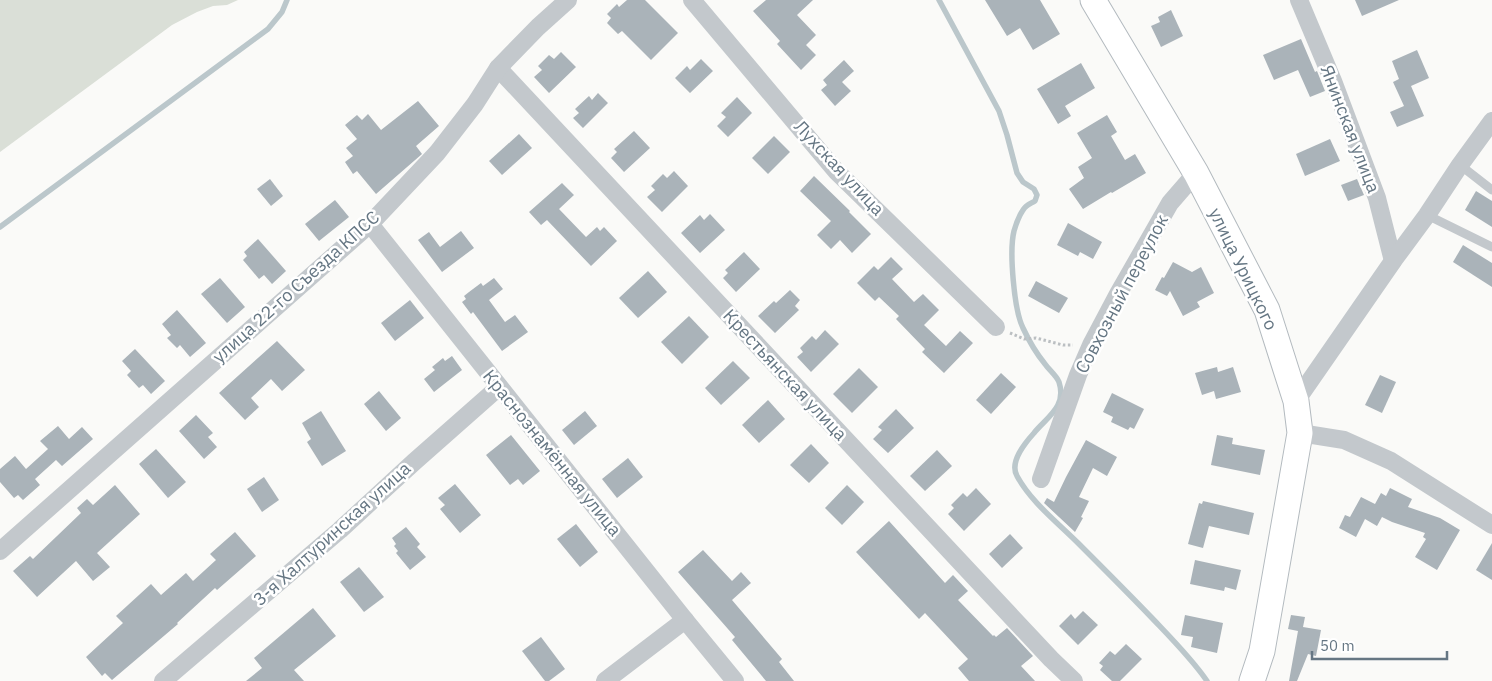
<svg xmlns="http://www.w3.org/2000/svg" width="1492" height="681" viewBox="0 0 1492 681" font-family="'IBM Plex Sans',sans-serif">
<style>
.green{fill:#dadfd7}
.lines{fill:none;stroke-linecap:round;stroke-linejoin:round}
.stream{stroke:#bbc7cb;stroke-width:5.5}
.building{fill:#aab3b9}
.secondary-casing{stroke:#b3babf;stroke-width:27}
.path{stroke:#bbbfc2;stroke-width:3;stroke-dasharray:2.5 2.5;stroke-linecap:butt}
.lane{stroke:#c3c8cc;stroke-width:9}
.street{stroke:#c3c8cc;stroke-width:18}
.secondary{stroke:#fff;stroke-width:25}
.labels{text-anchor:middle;stroke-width:5;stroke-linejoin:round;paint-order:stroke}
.street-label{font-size:18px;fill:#657683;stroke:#fff}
</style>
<rect width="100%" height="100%" fill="#fafaf8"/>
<path class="green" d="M0,0H238L227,5L213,6L197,12L172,25L0,152Z"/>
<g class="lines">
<g class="stream">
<path d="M939,0L999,111L1007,135L1017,173L1023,182L1034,189L1037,195L1035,201C1030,204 1026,205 1023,210C1019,216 1016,224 1014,231C1009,251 1014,310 1023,328C1029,341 1036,353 1045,364C1049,370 1056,375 1059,382C1067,407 1047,417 1034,433C1025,443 1009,462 1017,476C1031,502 1057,522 1078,543C1103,568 1128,593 1152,618C1171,638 1192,659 1207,681"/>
<path d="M0,227L268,29L282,12L287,0"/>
</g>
</g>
<g class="building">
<path d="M627,0H645L678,33L651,60L622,31L618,34L607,23L611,18L607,14L617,4L619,7Z"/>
<path d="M766,0H813L797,15L816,35L806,45L816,55L801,70L777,44L780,41L753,11Z"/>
<path d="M985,0H1040L1060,34L1033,50L1020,28L1007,36Z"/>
<path d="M1355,0H1399L1362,16Z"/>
<path d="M1171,10L1183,36L1161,47L1151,26L1160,22L1158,17Z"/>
<path d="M1301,39L1315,72L1317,71L1325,91L1310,97L1298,70L1274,80L1263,55Z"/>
<path d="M1417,50L1429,78L1411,86L1424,116L1397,127L1390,112L1404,106L1393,82L1399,79L1392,61Z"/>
<path d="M561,52L576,67L549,93L534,77L542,70L538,66L549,55L554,59Z"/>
<path d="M701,59L713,71L690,93L675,78L687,66L690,70Z"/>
<path d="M844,60L854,71L842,82L851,91L835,106L821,90L827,85L823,80Z"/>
<path d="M1081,63L1095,88L1065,106L1071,116L1058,124L1037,89Z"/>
<path d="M598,93L608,103L583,128L573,118L579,113L575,109L589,96L592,100Z"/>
<path d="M737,97L752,113L728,137L717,126L726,117L721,113Z"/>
<path d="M418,101L439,126L416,146L422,154L376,194L357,171L353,174L345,162L353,156L346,148L357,139L345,125L357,115L362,120L368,114L381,130Z"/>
<path d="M1107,115L1117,132L1111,136L1125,160L1135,154L1146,173L1112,193L1111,192L1083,209L1069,189L1084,178L1078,167L1092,158L1077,133Z"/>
<path d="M634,131L650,148L624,172L611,158L617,152L614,149Z"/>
<path d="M519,134L532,148L502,175L489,161Z"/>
<path d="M774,136L790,152L768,174L752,158Z"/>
<path d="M1330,139L1340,161L1305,176L1296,154Z"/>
<path d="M674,171L688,186L662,212L647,197L655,190L651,186L663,174L667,178Z"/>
<path d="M814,176L850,211L849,212L871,234L852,253L840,240L831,249L817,235L831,221L800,191Z"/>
<path d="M270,179L283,196L271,206L257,189Z"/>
<path d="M1357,179L1364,195L1348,201L1341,185Z"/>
<path d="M562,183L574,195L559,209L586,237L597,227L600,231L604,227L617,241L591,266L547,220L541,225L529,212Z"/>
<path d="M1476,191L1492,201V227L1465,210Z"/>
<path d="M335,200L349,217L319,241L305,224Z"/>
<path d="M710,214L725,230L700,253L681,233L700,215L704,220Z"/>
<path d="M1068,223L1102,242L1093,259L1080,252L1078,256L1057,245Z"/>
<path d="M461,231L474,248L442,272L418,240L429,232L440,247Z"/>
<path d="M258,239L286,271L272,284L264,275L259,279L243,260L247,256L244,252Z"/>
<path d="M1463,245L1492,263V287L1453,262Z"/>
<path d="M744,252L760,269L736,292L723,278L728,273L725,270Z"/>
<path d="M891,257L903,269L892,279L914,302L923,294L939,310L924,325L946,346L960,331L973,343L944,373L922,352L925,349L896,319L899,316L879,297L875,301L857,283L874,266L878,270Z"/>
<path d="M1173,262L1192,272L1201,267L1214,293L1197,302L1200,307L1183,316L1170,291L1167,296L1155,290L1162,277L1164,278Z"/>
<path d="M648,271L667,292L638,318L619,298Z"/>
<path d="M220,278L245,307L227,323L201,294Z"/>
<path d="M494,278L503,289L489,300L505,322L515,315L528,332L502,351L473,312L471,314L462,302L466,299L464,296L469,292L481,283L483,286Z"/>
<path d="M1036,281L1068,298L1059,313L1028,296Z"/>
<path d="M790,290L800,300L795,306L799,310L775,333L758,316L774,301L776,303Z"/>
<path d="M410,300L424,318L395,341L381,323Z"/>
<path d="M177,310L206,343L190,357L180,345L177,348L167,338L171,335L162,324Z"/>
<path d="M689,316L709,337L682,364L661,342Z"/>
<path d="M825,330L839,344L811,372L797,357L803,352L800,348L812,336L816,340Z"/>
<path d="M277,341L305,370L282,391L271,379L251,398L259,407L245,420L219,393Z"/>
<path d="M135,349L165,381L151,394L143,385L139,388L127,375L131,371L122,361Z"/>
<path d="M452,356L462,370L434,392L424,379L435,370L432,367L443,358L445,361Z"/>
<path d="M733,361L750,378L721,405L705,388Z"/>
<path d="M1217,367L1218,372L1233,367L1241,392L1216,399L1214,391L1202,395L1195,373Z"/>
<path d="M859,368L878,387L852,413L833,394Z"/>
<path d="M1001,373L1016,387L991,414L976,400Z"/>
<path d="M1380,375L1396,382L1382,413L1365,405Z"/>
<path d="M379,391L401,418L386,431L364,404Z"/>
<path d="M1112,393L1144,409L1134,429L1130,427L1128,430L1111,422L1113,417L1103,412Z"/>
<path d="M768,400L785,419L759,443L742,425Z"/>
<path d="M896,409L914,428L888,453L873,439L882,430L878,427Z"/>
<path d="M321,411L346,451L322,466L307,442L311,439L302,423Z"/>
<path d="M585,411L597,426L574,445L562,430Z"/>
<path d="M196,415L213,433L208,437L217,447L204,459L179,431Z"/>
<path d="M58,426L69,439L82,427L93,439L62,466L56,460L35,479L40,485L23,500L18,495L14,498L0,482V469L15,456L26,469L48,449L40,441Z"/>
<path d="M511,435L540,471L523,485L518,479L510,485L486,455Z"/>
<path d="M1217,435L1233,438L1232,444L1265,450L1260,475L1211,465Z"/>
<path d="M1086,440L1117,457L1107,476L1093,468L1079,497L1089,501L1081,517L1083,518L1075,532L1044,503L1047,498L1054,502L1066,477Z"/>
<path d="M811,444L829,463L809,483L790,465Z"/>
<path d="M156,449L186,482L168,498L139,464Z"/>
<path d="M937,450L952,466L925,491L910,476Z"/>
<path d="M628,458L643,477L617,498L602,479Z"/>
<path d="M264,477L279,500L262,512L247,489Z"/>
<path d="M455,484L481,515L460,533L440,509L445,505L438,498Z"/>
<path d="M115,485L140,514L97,553L110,567L93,581L76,561L37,597L13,571L30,556L33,559L81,513L77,508L87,499L93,505Z"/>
<path d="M847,485L864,502L842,525L825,508Z"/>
<path d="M976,488L991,504L964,531L948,514L954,508L951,505L963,493L967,497Z"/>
<path d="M1390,488L1412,499L1408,507L1440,518L1460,530L1437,570L1415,557L1426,539L1423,537L1425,533L1392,522L1382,517L1377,526L1365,519L1356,537L1339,528L1345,515L1350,517L1361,497L1375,504L1381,493L1386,496Z"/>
<path d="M1203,501L1254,513L1249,535L1209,526L1203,548L1188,544L1199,503L1202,504Z"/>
<path d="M889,521L945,583L953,575L968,591L958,600L993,636L994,635L996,637L1007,628L1033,656L1021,666L1035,681H969L958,668L968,659L925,613L919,619L856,552Z"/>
<path d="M576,524L598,552L580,567L557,539Z"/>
<path d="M406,527L420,544L417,547L426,557L410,570L396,553L398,551L394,546L396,544L392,538Z"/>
<path d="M235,532L256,556L217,590L215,588L177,623L178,624L112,680L105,673L102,676L86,657L123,623L116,616L151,584L161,595L186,573L193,581L216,560L210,554Z"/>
<path d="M1010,534L1023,548L1002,568L989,554Z"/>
<path d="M1492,543V580L1476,570Z"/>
<path d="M703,550L732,581L741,572L751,583L732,600L782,659L779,662L794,681H766L732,640L735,637L678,572Z"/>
<path d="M1195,560L1241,570L1236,590L1225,587L1224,591L1190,584Z"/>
<path d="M359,567L384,597L364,612L340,582Z"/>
<path d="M313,608L336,636L294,670L304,681H246L262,668L254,658Z"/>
<path d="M1083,611L1098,625L1078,645L1059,626L1071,614L1075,619Z"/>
<path d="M1185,615L1223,623L1217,653L1191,647L1193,637L1181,635Z"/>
<path d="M1291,615L1305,617L1303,627L1321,630L1316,656L1308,654L1297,681H1289L1298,631L1288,629Z"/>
<path d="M541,637L565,669L549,681H545L522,651Z"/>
<path d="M1126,644L1142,659L1120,681H1112L1100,670L1103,666L1099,663L1110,651L1115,655Z"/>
</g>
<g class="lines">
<g class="secondary-casing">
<path id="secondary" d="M1093,0L1196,173L1267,310L1296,401L1300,433L1262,651L1252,681"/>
</g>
<path class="path" d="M1010,333L1024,339L1036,338L1063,345H1073"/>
<g class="lane">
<path d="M1460,165L1492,190"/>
<path d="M1427,215L1492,247"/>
</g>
<g class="street">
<path d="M692,0L836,171L996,327"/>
<path d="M1299,0L1333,81L1377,198L1393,261"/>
<path d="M498,68L1051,659L1074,681"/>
<path d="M370,224L685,620L735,681"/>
<path d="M1296,401L1393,261L1427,215L1460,165L1492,121"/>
<path d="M1300,433L1344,440L1391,461L1492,525"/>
<path d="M1041,479L1078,375L1091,345L1118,294L1170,203L1196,173"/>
<path d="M0,551L370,224L437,153L475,104L498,68L538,27L568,0"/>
<path d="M163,681L340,530L414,462L499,387"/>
<path d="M605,681L685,620"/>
</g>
<use href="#secondary" class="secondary"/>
</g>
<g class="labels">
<g class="street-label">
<text transform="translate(1350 129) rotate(69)" y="6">Янинская улица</text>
<text transform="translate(839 168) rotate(47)" y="6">Лухская улица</text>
<text transform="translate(1243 269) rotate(64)" y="6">улица Урицкого</text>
<text transform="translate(296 287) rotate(-42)" y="6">улица 22-го Съезда КПСС</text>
<text transform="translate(1122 294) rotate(-62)" y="6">Совхозный переулок</text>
<text transform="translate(785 375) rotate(47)" y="6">Крестьянская улица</text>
<text transform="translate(552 453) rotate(51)" y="6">Краснознамённая улица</text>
<text transform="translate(332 534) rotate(-42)" y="6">3-я Халтуринская улица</text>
</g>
</g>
<path d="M1312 651v8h135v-8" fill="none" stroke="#657683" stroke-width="2.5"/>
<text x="1320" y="651" font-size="15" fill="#657683" stroke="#ffffff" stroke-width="4" paint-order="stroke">50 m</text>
</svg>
